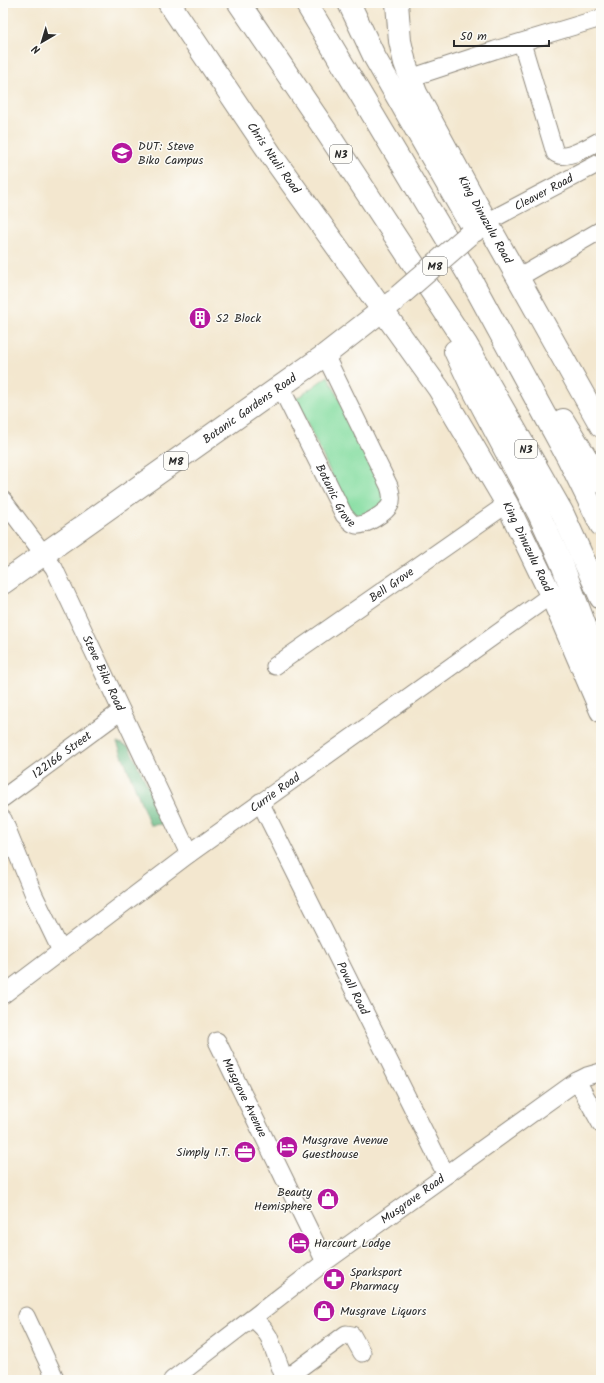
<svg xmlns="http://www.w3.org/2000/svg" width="604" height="1383" viewBox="0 0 604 1383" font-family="Kalam,sans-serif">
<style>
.green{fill:#85dda1;stroke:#588466}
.forest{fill:#6cbc87;stroke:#4c7459}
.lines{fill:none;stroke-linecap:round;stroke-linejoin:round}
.minor-casing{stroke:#8f897d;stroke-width:19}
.major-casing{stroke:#8f897d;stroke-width:24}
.highway-casing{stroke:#8f897d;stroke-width:24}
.minor{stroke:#fff;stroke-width:17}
.major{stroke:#fff;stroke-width:22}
.highway{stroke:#fff;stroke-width:22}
.major-bridge-casing{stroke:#8f897d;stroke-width:24;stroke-linecap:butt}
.major-bridge{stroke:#fff;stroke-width:22}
.labels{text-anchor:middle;stroke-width:3;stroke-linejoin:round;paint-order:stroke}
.shield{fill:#fdfcf7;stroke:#6a6a68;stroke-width:1}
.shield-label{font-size:11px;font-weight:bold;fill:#2b2b2b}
.poi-label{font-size:12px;fill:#2b2b2b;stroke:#fdfcf7;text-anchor:start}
.street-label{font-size:12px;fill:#2b2b2b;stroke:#fdfcf7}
</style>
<rect width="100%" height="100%" fill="#fdfcf7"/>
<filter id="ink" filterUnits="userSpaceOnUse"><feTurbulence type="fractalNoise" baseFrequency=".025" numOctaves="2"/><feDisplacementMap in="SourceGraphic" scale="8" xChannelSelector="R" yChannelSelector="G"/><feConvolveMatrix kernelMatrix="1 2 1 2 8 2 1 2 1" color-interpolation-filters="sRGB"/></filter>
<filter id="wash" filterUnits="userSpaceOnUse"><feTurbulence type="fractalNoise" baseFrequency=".012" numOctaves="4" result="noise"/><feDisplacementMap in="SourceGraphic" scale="16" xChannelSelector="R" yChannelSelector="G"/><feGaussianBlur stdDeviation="0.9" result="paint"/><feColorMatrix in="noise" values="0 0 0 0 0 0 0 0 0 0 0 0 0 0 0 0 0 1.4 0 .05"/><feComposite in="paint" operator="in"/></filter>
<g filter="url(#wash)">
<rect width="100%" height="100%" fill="#f3e7cf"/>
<path class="green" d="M328,376L386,495L384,503L363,517L350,514L296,399Z"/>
<path class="forest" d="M117,742L129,747L166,824L150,825Z"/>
</g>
<g filter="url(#ink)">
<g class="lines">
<g class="minor-casing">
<g id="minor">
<path d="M522,43L555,153C565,162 591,145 601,140"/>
<path d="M410,78L495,50L601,18"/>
<path id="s1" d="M487,222L601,162"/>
<path d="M518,278L601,230"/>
<path id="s2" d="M280,386L344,515C348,519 351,524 356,525C364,527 387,512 390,505C393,499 391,492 389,486L325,355"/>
<path id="s3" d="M3,500L54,568L189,854"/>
<path id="s4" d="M275,666L507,504"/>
<path id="s5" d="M3,798L121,711"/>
<path id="s6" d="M260,802L446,1175"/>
<path d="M3,819L34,895L61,951"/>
<path id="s7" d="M3,995L189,854L551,595"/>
<path id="s8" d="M217,1041L325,1262"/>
<path d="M577,1081L601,1124"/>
<path d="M26,1316L56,1380"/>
<path d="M253,1318L263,1328L269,1337L285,1380"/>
<path d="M285,1379L346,1334L352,1335L362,1353"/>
<path id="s9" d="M172,1380L325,1262L577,1081L587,1076L601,1072"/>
</g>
</g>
<g class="major-casing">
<g id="major">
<path id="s10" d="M169,3L274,159L439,389L470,441L507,504L551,595L601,711"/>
<path d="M349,3L375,58L474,231"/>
<path id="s11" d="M397,3L400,41L405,63L416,93L476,203L601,426"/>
<path id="s12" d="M3,583L325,355L394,301"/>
</g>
</g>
<g class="highway-casing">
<g id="highway">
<path d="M239,3L328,134L466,344L562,512L601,598"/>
<path d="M306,3L468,274L567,456L601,525"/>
<path d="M455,351L472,387L538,512L562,564L601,668"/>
<path d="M563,420L601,482"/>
</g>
</g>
<use href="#minor" class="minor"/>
<use href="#major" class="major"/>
<use href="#highway" class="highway"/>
<g class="major-bridge-casing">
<path id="major-bridge" d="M399,296L469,235"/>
</g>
<use href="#major-bridge" class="major-bridge"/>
</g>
</g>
<defs>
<g id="university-disc" transform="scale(1.15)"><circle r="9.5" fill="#b5179e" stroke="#fdfcf7"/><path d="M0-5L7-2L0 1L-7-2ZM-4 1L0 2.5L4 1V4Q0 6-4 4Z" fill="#fff"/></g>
<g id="building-disc" transform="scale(1.15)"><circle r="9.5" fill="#b5179e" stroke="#fdfcf7"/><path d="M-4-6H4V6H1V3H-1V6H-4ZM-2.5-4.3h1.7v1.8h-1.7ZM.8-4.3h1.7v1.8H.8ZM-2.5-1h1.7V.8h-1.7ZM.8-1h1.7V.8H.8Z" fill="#fff"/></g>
<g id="hotel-disc" transform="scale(1.15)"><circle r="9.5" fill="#b5179e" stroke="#fdfcf7"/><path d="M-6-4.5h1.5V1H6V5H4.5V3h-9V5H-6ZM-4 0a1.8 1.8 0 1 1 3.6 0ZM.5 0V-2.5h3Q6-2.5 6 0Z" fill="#fff"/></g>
<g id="office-disc" transform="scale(1.15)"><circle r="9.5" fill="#b5179e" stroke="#fdfcf7"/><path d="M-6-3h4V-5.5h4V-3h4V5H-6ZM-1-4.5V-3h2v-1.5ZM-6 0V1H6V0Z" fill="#fff"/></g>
<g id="shop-disc" transform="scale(1.15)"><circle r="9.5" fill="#b5179e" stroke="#fdfcf7"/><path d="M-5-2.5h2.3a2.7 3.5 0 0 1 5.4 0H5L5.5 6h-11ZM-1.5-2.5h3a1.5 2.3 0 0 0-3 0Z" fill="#fff"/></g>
<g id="pharmacy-disc" transform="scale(1.15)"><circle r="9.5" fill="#b5179e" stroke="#fdfcf7"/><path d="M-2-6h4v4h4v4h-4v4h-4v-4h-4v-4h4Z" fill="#fff"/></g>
</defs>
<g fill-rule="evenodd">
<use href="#university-disc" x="122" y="153"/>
<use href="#building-disc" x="200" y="318"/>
<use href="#hotel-disc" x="287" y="1147"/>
<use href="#office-disc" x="245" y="1152"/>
<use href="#shop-disc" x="328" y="1199"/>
<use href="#hotel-disc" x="299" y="1243"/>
<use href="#pharmacy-disc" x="334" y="1279"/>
<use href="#shop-disc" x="324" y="1311"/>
</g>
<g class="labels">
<g class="shield">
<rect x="330" y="145" width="22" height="18" rx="3"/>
<rect x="423" y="257" width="24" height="18" rx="3"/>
<rect x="515" y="440" width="22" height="18" rx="3"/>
<rect x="164" y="452" width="24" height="18" rx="3"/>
</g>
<g class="shield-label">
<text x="341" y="158">N3</text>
<text x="435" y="270">M8</text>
<text x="526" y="453">N3</text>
<text x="176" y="465">M8</text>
</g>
<g class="poi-label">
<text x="138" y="150">DUT: Steve<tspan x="138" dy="14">Biko Campus</tspan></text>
<text x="216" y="322">S2 Block</text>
<text x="302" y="1144">Musgrave Avenue<tspan x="302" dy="14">Guesthouse</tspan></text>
<text x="230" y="1156" text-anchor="end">Simply I.T.</text>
<text x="312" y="1196" text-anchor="end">Beauty<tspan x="312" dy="14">Hemisphere</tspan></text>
<text x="314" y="1247">Harcourt Lodge</text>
<text x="350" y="1276">Sparksport<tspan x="350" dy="14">Pharmacy</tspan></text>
<text x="340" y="1315">Musgrave Liquors</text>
</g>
<g class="street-label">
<text dy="4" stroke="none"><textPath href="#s10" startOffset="187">Chris Ntuli Road</textPath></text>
<text dy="4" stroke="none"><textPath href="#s1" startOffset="64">Cleaver Road</textPath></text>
<text dy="4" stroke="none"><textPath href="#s11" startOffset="237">King Dinuzulu Road</textPath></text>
<text dy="4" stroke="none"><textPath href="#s12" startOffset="302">Botanic Gardens Road</textPath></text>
<text dy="4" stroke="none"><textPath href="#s2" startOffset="123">Botanic Grove</textPath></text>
<text dy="4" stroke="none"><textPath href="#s10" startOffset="652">King Dinuzulu Road</textPath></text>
<text dy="4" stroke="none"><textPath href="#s4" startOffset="142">Bell Grove</textPath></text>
<text dy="4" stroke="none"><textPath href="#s3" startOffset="201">Steve Biko Road</textPath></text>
<text dy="4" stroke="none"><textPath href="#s5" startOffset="73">122166 Street</textPath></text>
<text dy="4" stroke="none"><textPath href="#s7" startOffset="339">Currie Road</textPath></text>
<text dy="4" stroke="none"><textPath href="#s6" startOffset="208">Povall Road</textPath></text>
<text dy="4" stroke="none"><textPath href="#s8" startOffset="63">Musgrave Avenue</textPath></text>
<text dy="4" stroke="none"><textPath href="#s9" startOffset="301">Musgrave Road</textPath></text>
</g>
</g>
<rect width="604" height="1383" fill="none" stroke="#fdfcf7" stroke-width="16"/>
<g transform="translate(42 42) rotate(218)" stroke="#fdfcf7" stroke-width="3" paint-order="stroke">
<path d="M0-3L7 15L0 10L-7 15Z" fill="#2b2b2b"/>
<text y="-6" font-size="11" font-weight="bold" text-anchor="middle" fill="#2b2b2b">N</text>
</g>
<path d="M454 40v6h95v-6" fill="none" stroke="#2b2b2b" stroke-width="2"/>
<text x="460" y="40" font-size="12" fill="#2b2b2b" stroke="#fdfcf7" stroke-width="3" paint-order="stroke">50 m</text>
</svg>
